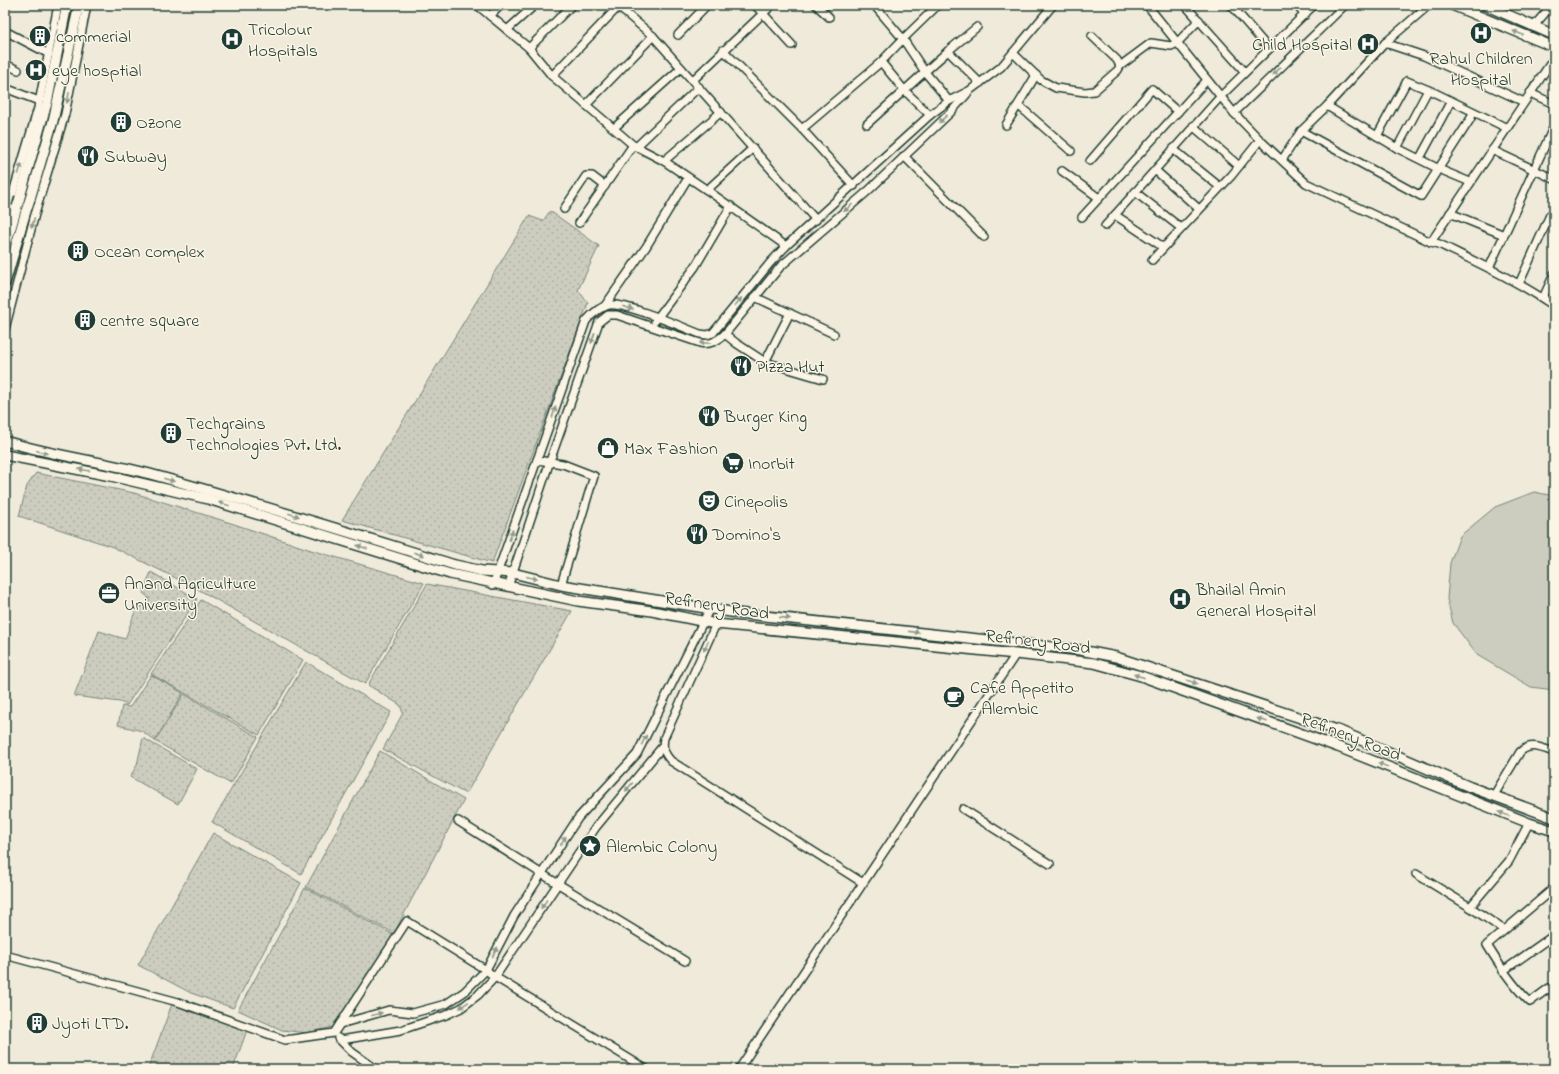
<svg xmlns="http://www.w3.org/2000/svg" width="1559" height="1074" viewBox="0 0 1559 1074" font-family="'Indie Flower',sans-serif">
<style>
.grass{fill:url(#grass-dots);stroke:#76857a}
.garden{fill:#cccdbf;stroke:#76857a}
.lines{fill:none;stroke-linecap:round;stroke-linejoin:round}
.minor-casing{stroke:#1f3d34;stroke-width:10}
.major-casing{stroke:#1f3d34;stroke-width:12}
.minor{stroke:#fcf5e5;stroke-width:7}
.major{stroke:#fcf5e5;stroke-width:9}
.major-bridge-casing{stroke:#1f3d34;stroke-width:12;stroke-linecap:butt}
.major-bridge{stroke:#fcf5e5;stroke-width:9}
.oneway{fill:#8e998c}
.labels{text-anchor:middle;stroke-width:3;stroke-linejoin:round;paint-order:stroke}
.poi-label{font-size:18px;fill:#1f3d34;stroke:#fcf5e5;text-anchor:start}
.street-label{font-size:18px;fill:#1f3d34;stroke:#fcf5e5}
</style>
<defs>
<pattern id="grass-dots" width="8" height="8" patternUnits="userSpaceOnUse"><rect width="8" height="8" fill="#cccdbf"/><path d="M2 2h.1M6 6h.1" fill="none" stroke="#afb1a5" stroke-width="1.8" stroke-linecap="round"/></pattern>
</defs>
<rect width="100%" height="100%" fill="#efeada"/>
<filter id="ink" filterUnits="userSpaceOnUse"><feTurbulence type="fractalNoise" baseFrequency=".025" numOctaves="2"/><feDisplacementMap in="SourceGraphic" scale="8" xChannelSelector="R" yChannelSelector="G"/><feConvolveMatrix kernelMatrix="1 2 1 2 8 2 1 2 1" color-interpolation-filters="sRGB"/></filter>
<g filter="url(#ink)">
<g class="grass">
<path d="M550,211L599,246L578,290L588,303L492,563L342,520L529,216L543,221Z"/>
<path d="M36,473L134,493L234,524L311,550L424,583L365,684L194,587L113,547L19,516L27,486Z"/>
<path d="M151,572L197,599L127,705L120,702L74,696L99,631L125,639L136,609L147,604L149,601L148,597L143,593Z"/>
<path d="M427,584L572,611L466,794L383,749L403,713L400,705L368,685Z"/>
<path d="M201,600L303,660L259,735L151,674Z"/>
<path d="M306,662L391,712L301,874L212,822Z"/>
<path d="M151,675L183,693L155,741L142,731L118,725L122,706L130,707Z"/>
<path d="M184,694L258,737L231,784L155,741Z"/>
<path d="M143,738L197,769L178,804L130,777L137,765Z"/>
<path d="M380,751L464,800L394,933L306,887Z"/>
<path d="M213,833L301,883L233,1008L191,993L138,965Z"/>
<path d="M305,888L394,935L333,1027L307,1033L282,1030L238,1010Z"/>
<path d="M172,1004L247,1030L233,1069H148Z"/>
</g>
<path class="garden" d="M1534,492L1554,496V690L1531,687L1477,655L1453,623L1447,599L1450,563L1460,536L1495,507Z"/>
<g class="lines">
<g class="minor-casing">
<g id="minor">
<path d="M477,5L529,48L552,76L633,145L664,161L707,190L786,246"/>
<path d="M616,5L653,36L816,220"/>
<path d="M755,5L792,45"/>
<path d="M816,5L829,17"/>
<path d="M874,5L903,39L925,72L949,101"/>
<path d="M1147,5L1234,113L1260,140L1306,183L1431,242L1439,244C1478,263 1518,281 1554,306"/>
<path d="M1185,5L1245,72"/>
<path d="M1231,5L1269,49"/>
<path d="M1296,5L1305,15"/>
<path d="M490,16L501,5"/>
<path d="M1533,27L1552,5"/>
<path d="M507,30L535,5"/>
<path d="M5,31L49,54"/>
<path d="M678,35L707,5"/>
<path d="M1385,43L1424,56L1524,102"/>
<path d="M529,48L572,5"/>
<path d="M723,50L802,129L854,186"/>
<path d="M948,51L980,83"/>
<path d="M1013,53L1041,80L1056,88L1085,92L1094,91L1118,70L1120,66L1117,60L1092,36"/>
<path d="M881,62L904,90L930,115"/>
<path d="M5,64L18,70"/>
<path d="M1120,66L1151,43L1171,46L1177,43L1199,20"/>
<path d="M552,76L618,7"/>
<path d="M693,80L772,5"/>
<path d="M5,88L39,101"/>
<path d="M1530,93L1554,104"/>
<path d="M586,105L653,36"/>
<path d="M1018,105L1071,151"/>
<path d="M1327,106L1397,148L1439,169L1470,182"/>
<path d="M1234,113L1345,5"/>
<path d="M867,124L948,51L977,27"/>
<path d="M1006,125L1036,75"/>
<path d="M1193,126L1239,166"/>
<path d="M614,128L681,68"/>
<path d="M802,129L881,62L903,39L938,5"/>
<path d="M1301,131L1421,196L1471,118L1473,112"/>
<path d="M1377,136L1407,81L1431,91L1507,128"/>
<path d="M636,147L699,87"/>
<path d="M1397,148L1428,90"/>
<path d="M1173,149L1220,187"/>
<path d="M1492,150L1554,179"/>
<path d="M904,156L984,237"/>
<path d="M1420,158L1451,101"/>
<path d="M1282,160L1301,131L1327,106L1385,43L1429,5"/>
<path d="M664,161L721,112"/>
<path d="M1090,161L1152,89L1178,112"/>
<path d="M1155,170L1199,209"/>
<path d="M1062,171L1099,198"/>
<path d="M707,190L753,148"/>
<path d="M1135,192L1181,228"/>
<path d="M564,209L586,176H592L605,186"/>
<path d="M1450,213L1504,235"/>
<path d="M1115,215L1163,247"/>
<path d="M1082,217L1207,80"/>
<path d="M5,220L38,108L58,5"/>
<path d="M579,223L633,145"/>
<path d="M1105,226L1221,96L1314,5"/>
<path d="M1431,242L1554,58"/>
<path d="M1152,260L1232,175L1260,140"/>
<path d="M1489,268L1554,126"/>
<path d="M1519,284L1550,215L1554,217"/>
<path d="M755,297L834,334"/>
<path d="M1543,298L1554,274"/>
<path d="M604,307L646,247L688,178"/>
<path d="M655,321L695,267L731,206"/>
<path d="M5,329L35,214L65,114L87,5"/>
<path d="M725,334L736,343L765,362L823,379"/>
<path d="M765,362L790,313"/>
<path d="M537,460L563,464L594,476L561,585"/>
<path d="M493,585L586,321C592,314 599,307 609,305C625,302 682,327 700,334L707,335L713,333L770,263L786,246L930,115L949,101L969,91L1001,67L1053,5"/>
<path d="M508,587L550,461L599,322L608,315H617L700,343C710,345 717,341 725,334L780,267L868,191L950,113L967,94"/>
<path d="M721,610L716,624L664,738C662,748 664,753 671,761L863,883"/>
<path d="M1494,795L1520,752C1531,742 1541,748 1554,752"/>
<path d="M963,809L1050,864"/>
<path d="M458,821L542,874L685,961"/>
<path d="M1416,874L1470,907L1509,861L1529,823"/>
<path d="M1554,888L1487,945C1500,966 1512,985 1530,1002L1549,988L1554,994"/>
<path d="M1470,907L1504,930"/>
<path d="M5,955L178,1002L285,1040L334,1033L407,921L486,970L495,977L646,1069"/>
<path d="M1503,971L1554,935"/>
<path d="M340,1024L389,1010L413,1013L446,1004L464,992L486,970L514,916L578,818L637,754L710,608"/>
<path d="M338,1038L352,1052L376,1069"/>
<path d="M341,1040L401,1030L446,1015L461,1008L478,995L495,977L596,827L662,747"/>
<path d="M739,1069L1016,654"/>
</g>
</g>
<g class="major-casing">
<g id="major">
<path d="M1452,5L1554,47"/>
<path d="M1485,5L1554,35"/>
<path d="M20,197L47,103L67,5"/>
<path d="M30,199L53,121L79,5"/>
<path d="M5,248L17,207"/>
<path d="M5,283L26,211"/>
<path d="M5,441C53,456 102,461 150,474C253,502 354,534 455,565L482,571L513,573L561,585L737,613L1080,650L1116,657L1340,731L1470,787L1554,818"/>
<path d="M5,455L111,476L208,499L450,574L578,601L652,611L716,624L1016,654L1094,663L1141,676L1338,747L1529,823L1554,831"/>
</g>
</g>
<use href="#minor" class="minor"/>
<use href="#major" class="major"/>
<g class="major-bridge-casing">
<g id="major-bridge">
<path d="M17,207L20,197"/>
<path d="M26,211L30,199"/>
</g>
</g>
<use href="#major-bridge" class="major-bridge"/>
</g>
<defs><path id="oneway-solid" d="M-6-.8H1V-3.2L6.5 0L1 3.2V.8H-6Z"/></defs>
<g class="oneway">
<use href="#oneway-solid" transform="translate(1518 33) rotate(-157)"/>
<use href="#oneway-solid" transform="translate(1277 71) rotate(136)"/>
<use href="#oneway-solid" transform="translate(68 98) rotate(102)"/>
<use href="#oneway-solid" transform="translate(943 119) rotate(136)"/>
<use href="#oneway-solid" transform="translate(20 169) rotate(-73)"/>
<use href="#oneway-solid" transform="translate(848 208) rotate(139)"/>
<use href="#oneway-solid" transform="translate(33 223) rotate(105)"/>
<use href="#oneway-solid" transform="translate(738 302) rotate(-50)"/>
<use href="#oneway-solid" transform="translate(628 308) rotate(17)"/>
<use href="#oneway-solid" transform="translate(593 338) rotate(109)"/>
<use href="#oneway-solid" transform="translate(705 343) rotate(-179)"/>
<use href="#oneway-solid" transform="translate(554 412) rotate(-71)"/>
<use href="#oneway-solid" transform="translate(42 452) rotate(15)"/>
<use href="#oneway-solid" transform="translate(84 470) rotate(-169)"/>
<use href="#oneway-solid" transform="translate(169 480) rotate(16)"/>
<use href="#oneway-solid" transform="translate(224 504) rotate(-163)"/>
<use href="#oneway-solid" transform="translate(294 515) rotate(16)"/>
<use href="#oneway-solid" transform="translate(511 535) rotate(-71)"/>
<use href="#oneway-solid" transform="translate(362 547) rotate(-162)"/>
<use href="#oneway-solid" transform="translate(419 554) rotate(17)"/>
<use href="#oneway-solid" transform="translate(532 578) rotate(14)"/>
<use href="#oneway-solid" transform="translate(785 618) rotate(6)"/>
<use href="#oneway-solid" transform="translate(914 632) rotate(6)"/>
<use href="#oneway-solid" transform="translate(706 646) rotate(115)"/>
<use href="#oneway-solid" transform="translate(1139 676) rotate(-162)"/>
<use href="#oneway-solid" transform="translate(1192 682) rotate(19)"/>
<use href="#oneway-solid" transform="translate(1262 720) rotate(-160)"/>
<use href="#oneway-solid" transform="translate(644 740) rotate(-63)"/>
<use href="#oneway-solid" transform="translate(1383 765) rotate(-158)"/>
<use href="#oneway-solid" transform="translate(629 787) rotate(130)"/>
<use href="#oneway-solid" transform="translate(1504 814) rotate(-158)"/>
<use href="#oneway-solid" transform="translate(563 841) rotate(-57)"/>
<use href="#oneway-solid" transform="translate(544 904) rotate(124)"/>
<use href="#oneway-solid" transform="translate(495 952) rotate(-62)"/>
<use href="#oneway-solid" transform="translate(464 1005) rotate(145)"/>
<use href="#oneway-solid" transform="translate(377 1014) rotate(-16)"/>
</g>
</g>
<defs>
<g id="hospital-disc" transform="scale(1.15)"><circle r="9.5" fill="#1f3d34" stroke="#fcf5e5"/><path d="M-5-5h3v3.5h4V-5h3V5h-3V1.5h-4V5h-3Z" fill="#fff"/></g>
<g id="building-disc" transform="scale(1.15)"><circle r="9.5" fill="#1f3d34" stroke="#fcf5e5"/><path d="M-4-6H4V6H1V3H-1V6H-4ZM-2.5-4.3h1.7v1.8h-1.7ZM.8-4.3h1.7v1.8H.8ZM-2.5-1h1.7V.8h-1.7ZM.8-1h1.7V.8H.8Z" fill="#fff"/></g>
<g id="restaurant-disc" transform="scale(1.15)"><circle r="9.5" fill="#1f3d34" stroke="#fcf5e5"/><path d="M-5-6h1v4h1v-4h1v4h1v-4h1v5L-1.5 .5V6h-2V.5L-5-1ZM5-6V6H3V1.5H1.5Q1.5-4 5-6Z" fill="#fff"/></g>
<g id="shop-disc" transform="scale(1.15)"><circle r="9.5" fill="#1f3d34" stroke="#fcf5e5"/><path d="M-5-2.5h2.3a2.7 3.5 0 0 1 5.4 0H5L5.5 6h-11ZM-1.5-2.5h3a1.5 2.3 0 0 0-3 0Z" fill="#fff"/></g>
<g id="supermarket-disc" transform="scale(1.15)"><circle r="9.5" fill="#1f3d34" stroke="#fcf5e5"/><path d="M-6-5.5h2.5l.6 2H6L4.5 2H-2.5L-4.4-4H-6ZM-1.5 3.2a1.3 1.3 0 1 0 .1 0ZM3 3.2a1.3 1.3 0 1 0 .1 0Z" fill="#fff"/></g>
<g id="theatre-disc" transform="scale(1.15)"><circle r="9.5" fill="#1f3d34" stroke="#fcf5e5"/><path d="M-5-5.5Q0-4 5-5.5V0Q5 5 0 6Q-5 5-5 0ZM-3.3-2.5H-1v1.5H-3.3ZM1-2.5H3.3v1.5H1ZM-2.8 1Q0 5.5 2.8 1Z" fill="#fff"/></g>
<g id="office-disc" transform="scale(1.15)"><circle r="9.5" fill="#1f3d34" stroke="#fcf5e5"/><path d="M-6-3h4V-5.5h4V-3h4V5H-6ZM-1-4.5V-3h2v-1.5ZM-6 0V1H6V0Z" fill="#fff"/></g>
<g id="cafe-disc" transform="scale(1.15)"><circle r="9.5" fill="#1f3d34" stroke="#fcf5e5"/><path d="M-5.5-4.5H6V0H3Q3 3.5 0 3.5H-2.5Q-5.5 3.5-5.5 0ZM3-3.2v2h1.7v-2ZM-6 4.5H4V6H-6Z" fill="#fff"/></g>
<g id="sight-disc" transform="scale(1.15)"><circle r="9.5" fill="#1f3d34" stroke="#fcf5e5"/><path d="M0-6L1.8-2.2L6-1.7L2.9 1.2L3.7 5.4L0 3.3L-3.7 5.4L-2.9 1.2L-6-1.7L-1.8-2.2Z" fill="#fff"/></g>
</defs>
<g fill-rule="evenodd">
<use href="#hospital-disc" x="1481" y="33"/>
<use href="#building-disc" x="40" y="36"/>
<use href="#hospital-disc" x="232" y="39"/>
<use href="#hospital-disc" x="1368" y="44"/>
<use href="#hospital-disc" x="36" y="70"/>
<use href="#building-disc" x="121" y="122"/>
<use href="#restaurant-disc" x="88" y="156"/>
<use href="#building-disc" x="78" y="251"/>
<use href="#building-disc" x="85" y="320"/>
<use href="#restaurant-disc" x="741" y="366"/>
<use href="#restaurant-disc" x="709" y="416"/>
<use href="#building-disc" x="171" y="433"/>
<use href="#shop-disc" x="608" y="448"/>
<use href="#supermarket-disc" x="733" y="463"/>
<use href="#theatre-disc" x="709" y="501"/>
<use href="#restaurant-disc" x="697" y="534"/>
<use href="#office-disc" x="109" y="593"/>
<use href="#hospital-disc" x="1180" y="599"/>
<use href="#cafe-disc" x="954" y="697"/>
<use href="#sight-disc" x="590" y="846"/>
<use href="#building-disc" x="37" y="1023"/>
</g>
<g class="labels">
<g class="poi-label">
<text x="248" y="35">Tricolour<tspan x="248" dy="21">Hospitals</tspan></text>
<text x="56" y="42">commerial</text>
<text x="1352" y="50" text-anchor="end">Child Hospital</text>
<text x="1481" y="64" text-anchor="middle">Rahul Children<tspan x="1481" dy="21">Hospital</tspan></text>
<text x="52" y="76">eye hosptial</text>
<text x="136" y="128">Ozone</text>
<text x="104" y="162">Subway</text>
<text x="94" y="257">Ocean complex</text>
<text x="100" y="326">centre square</text>
<text x="756" y="372">Pizza Hut</text>
<text x="724" y="422">Burger King</text>
<text x="186" y="429">Techgrains<tspan x="186" dy="21">Technologies Pvt. Ltd.</tspan></text>
<text x="624" y="454">Max Fashion</text>
<text x="748" y="469">Inorbit</text>
<text x="724" y="507">Cinepolis</text>
<text x="712" y="540">Domino's</text>
<text x="124" y="589">Anand Agriculture<tspan x="124" dy="21">University</tspan></text>
<text x="1196" y="595">Bhailal Amin<tspan x="1196" dy="21">General Hospital</tspan></text>
<text x="970" y="693">Cafe Appetito<tspan x="970" dy="21">- Alembic</tspan></text>
<text x="606" y="852">Alembic Colony</text>
<text x="52" y="1029">Jyoti LTD.</text>
</g>
<g class="street-label">
<text transform="translate(717 605) rotate(9)" y="6">Refinery Road</text>
<text transform="translate(1038 641) rotate(7)" y="6">Refinery Road</text>
<text transform="translate(1351 736) rotate(21)" y="6">Refinery Road</text>
</g>
</g>
<rect width="1559" height="1074" fill="none" stroke="#fcf5e5" stroke-width="20"/>
<rect x="10" y="10" width="1539" height="1054" fill="none" stroke="#1f3d34" stroke-width="1.5" filter="url(#ink)"/>
</svg>
